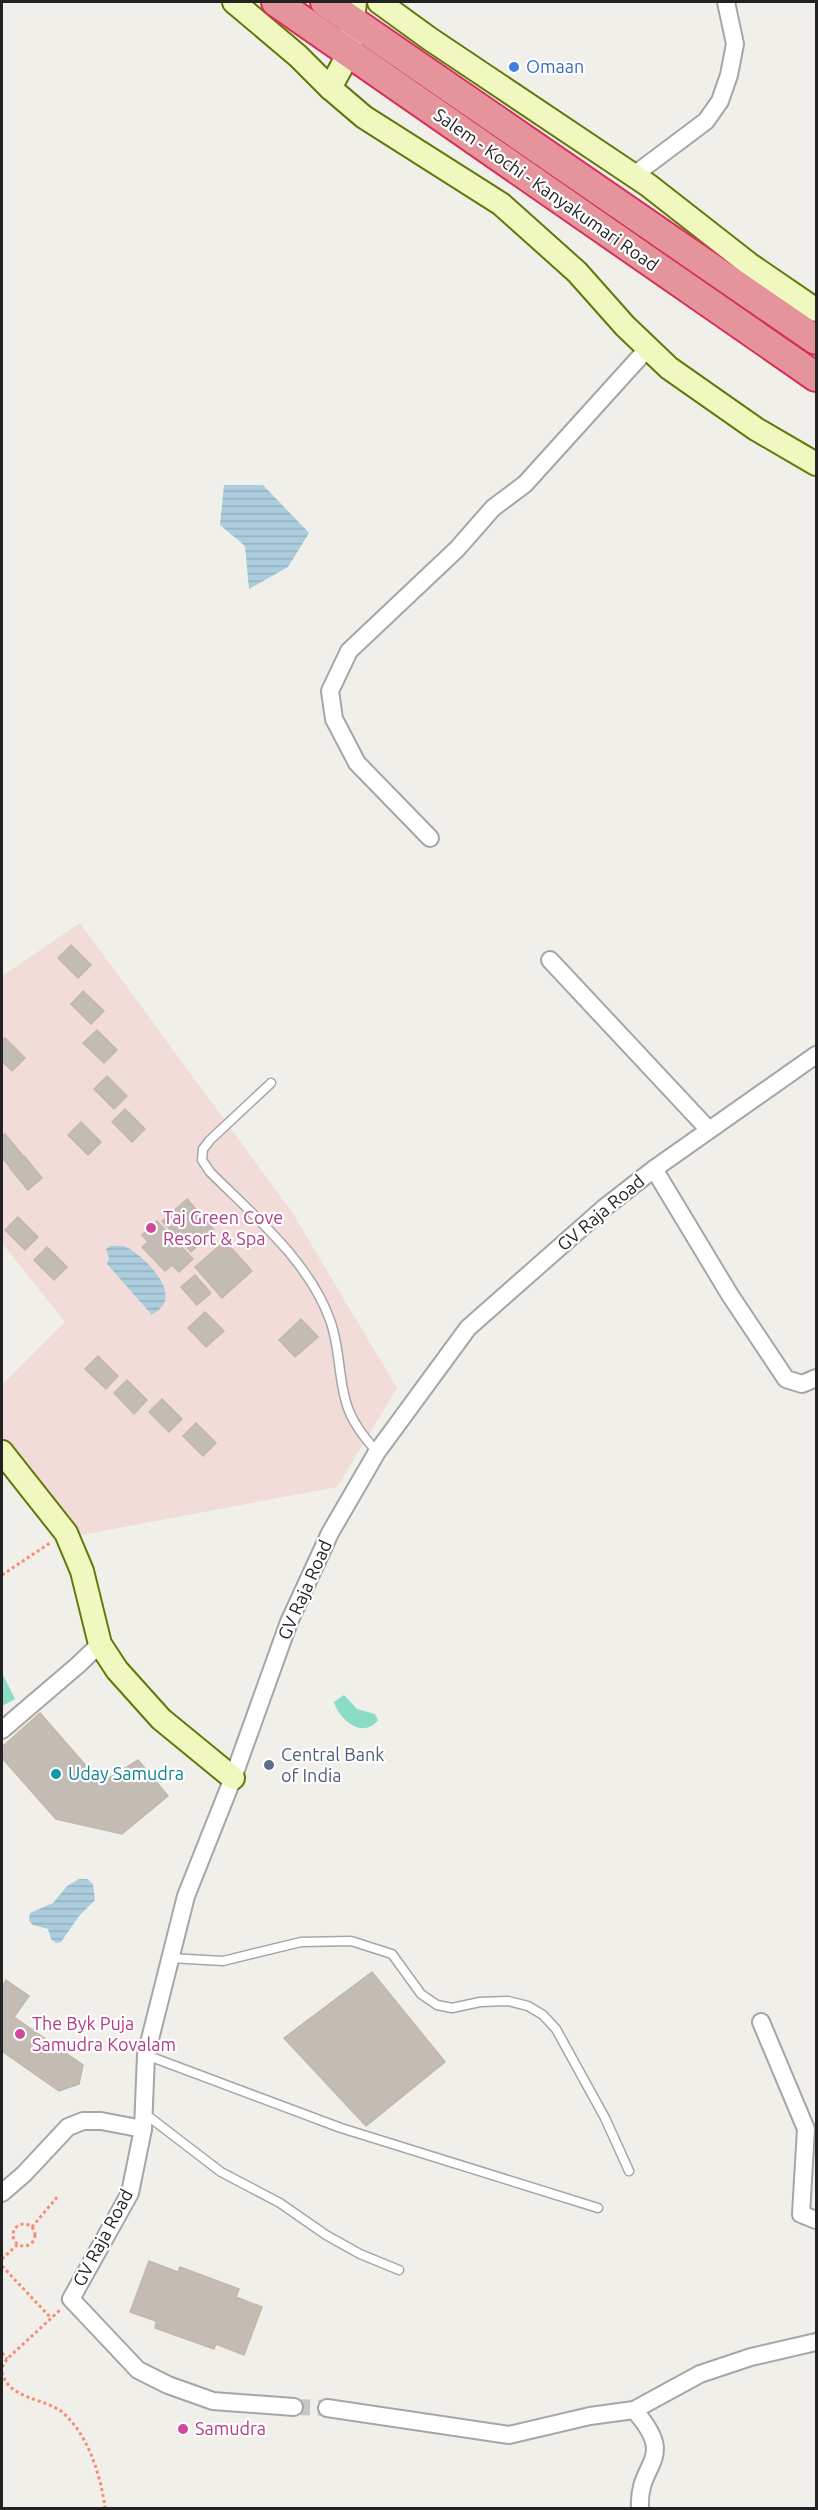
<svg xmlns="http://www.w3.org/2000/svg" width="818" height="2510" viewBox="0 0 818 2510" font-family="Ubuntu,sans-serif">
<style>
.commercial{fill:#f1dcd9}
.pitch{fill:#8addc4}
.water{fill:url(#water-rules)}
.building{fill:#c2bcb5;stroke:#c3b8ab;stroke-width:1.5}
.lines{fill:none;stroke-linecap:round;stroke-linejoin:round}
.street-tunnel{stroke:#c8c6c1;stroke-width:16;stroke-dasharray:16 8;stroke-linecap:butt}
.lane-casing{stroke:#a6a6a6;stroke-width:11}
.street-casing{stroke:#a6a6a6;stroke-width:20}
.secondary-casing{stroke:#627809;stroke-width:26}
.highway-casing{stroke:#d6305a;stroke-width:32}
.path{stroke:#f58e76;stroke-width:3;stroke-dasharray:3 3;stroke-linecap:butt}
.lane{stroke:#fff;stroke-width:8}
.street{stroke:#fff;stroke-width:16}
.secondary{stroke:#f0f8c0;stroke-width:22}
.highway{stroke:#e5949c;stroke-width:28}
.shop-dot{fill:#3f7fe0;stroke:#fff;stroke-width:2}
.hotel-dot{fill:#d1479c;stroke:#fff;stroke-width:2}
.service-dot{fill:#5c6f8a;stroke:#fff;stroke-width:2}
.culture-dot{fill:#0f9aa8;stroke:#fff;stroke-width:2}
.labels{text-anchor:middle;stroke-width:4.5;stroke-linejoin:round;paint-order:stroke}
.shop-label{font-size:18px;fill:#366cbe;stroke:#fff;text-anchor:start}
.street-label{font-size:18px;fill:#222;stroke:#fff}
.hotel-label{font-size:18px;fill:#b23c85;stroke:#fff;text-anchor:start}
.service-label{font-size:18px;fill:#4e5e75;stroke:#fff;text-anchor:start}
.culture-label{font-size:18px;fill:#0d838f;stroke:#fff;text-anchor:start}
</style>
<defs>
<pattern id="water-rules" width="6" height="5" patternUnits="userSpaceOnUse" patternTransform="scale(1.5)"><rect width="6" height="5" fill="#abcddd"/><path d="M0 2.5h6" fill="none" stroke="#93b0bd"/></pattern>
</defs>
<rect width="100%" height="100%" fill="#f1efe9"/>
<path class="commercial" d="M80,923L292,1212L397,1388L337,1487L81,1535L2,1439V1385L65,1322L2,1243V976Z"/>
<g class="pitch">
<path d="M2,1673L15,1699L2,1706Z"/>
<path d="M344,1695L357,1709L375,1714L378,1720C362,1740 339,1719 334,1702Z"/>
</g>
<g class="water">
<path d="M224,485H263L309,533L288,567L249,589L245,546L220,525Z"/>
<path d="M110,1246C116,1246 123,1245 128,1248C143,1256 175,1287 163,1305C161,1309 155,1312 152,1315L107,1264L109,1258L106,1249Z"/>
<path d="M79,1879H87L93,1884L95,1900L79,1916L61,1942L56,1943L51,1939L48,1929L33,1925L29,1921L30,1913L53,1903L67,1886Z"/>
</g>
<g class="building">
<path d="M71,945L91,965L78,978L58,958Z"/>
<path d="M83,991L104,1011L91,1024L71,1004Z"/>
<path d="M97,1030L117,1050L104,1063L83,1043Z"/>
<path d="M5,1038L25,1058L12,1071L2,1061V1042Z"/>
<path d="M107,1076L127,1096L114,1109L94,1089Z"/>
<path d="M125,1109L145,1129L132,1142L112,1122Z"/>
<path d="M81,1122L101,1142L88,1155L68,1135Z"/>
<path d="M5,1134L23,1156L10,1167L2,1158V1137Z"/>
<path d="M24,1156L42,1178L28,1190L10,1168Z"/>
<path d="M187,1199L214,1230L191,1252L162,1221Z"/>
<path d="M18,1217L38,1237L25,1250L5,1230Z"/>
<path d="M157,1221L193,1259L179,1272L172,1265L165,1271L142,1247L148,1242L142,1235Z"/>
<path d="M225,1241L252,1271L222,1298L195,1267Z"/>
<path d="M47,1247L67,1267L54,1280L34,1260Z"/>
<path d="M195,1275L211,1293L197,1305L181,1287Z"/>
<path d="M205,1312L224,1331L206,1347L188,1328Z"/>
<path d="M301,1319L318,1337L295,1357L279,1340Z"/>
<path d="M98,1356L118,1376L106,1389L85,1369Z"/>
<path d="M127,1380L147,1400L134,1414L114,1393Z"/>
<path d="M162,1399L182,1419L169,1432L149,1412Z"/>
<path d="M196,1423L216,1443L203,1456L183,1436Z"/>
<path d="M40,1713L88,1768L106,1780L138,1760L168,1796L122,1834L56,1819L2,1758V1747Z"/>
<path d="M372,1972L445,2062L366,2126L284,2038Z"/>
<path d="M6,1980L29,1996L14,2017L83,2065L79,2084L59,2091L2,2051V1987Z"/>
<path d="M149,2261L178,2272L180,2267L239,2289L236,2297L262,2307L244,2355L216,2344L214,2349L155,2328L156,2321L130,2312Z"/>
</g>
<g class="lines">
<path class="street-tunnel" d="M294,2407L327,2408"/>
<g class="lane-casing">
<g id="lane">
<path d="M271,1083L210,1140L203,1149L202,1160L210,1172C253,1215 309,1261 330,1320C340,1347 338,1375 346,1402C351,1421 364,1437 377,1452"/>
<path d="M170,1958L223,1961L301,1942L351,1941L392,1954L421,1994L437,2005L452,2008L480,2002L508,2001L528,2006L543,2015L556,2029L605,2118L629,2171"/>
<path d="M146,2055L341,2128L598,2208"/>
<path d="M144,2113L221,2172L280,2203L326,2235L360,2254L399,2270"/>
</g>
</g>
<g class="street-casing">
<g id="street">
<path d="M634,175L706,121L720,101L729,75L735,44L726,2"/>
<path d="M430,838L357,763L334,719L330,691L349,651L457,549L493,508L525,484L648,348"/>
<path d="M550,960L709,1130"/>
<path d="M654,1169L730,1295L786,1379L802,1384L816,1378"/>
<path d="M2,1730L78,1665L100,1644"/>
<path d="M761,2022L806,2129L801,2214L816,2220"/>
<path d="M2,2193L24,2174L68,2127L83,2121H101L143,2129"/>
<path d="M294,2407L213,2401L168,2385L138,2370L71,2299L130,2193L143,2129L146,2055L186,1896L233,1778L289,1622L330,1533L377,1452L468,1328L604,1208L654,1169L816,1055"/>
<path d="M327,2408L509,2435L590,2416L634,2410L700,2374L751,2357L816,2342"/>
<path d="M634,2410C679,2461 637,2461 640,2508"/>
</g>
</g>
<g class="secondary-casing">
<g id="secondary">
<path d="M234,2L298,56L330,88L364,117L501,204L577,272L625,326L669,368L756,429L816,464"/>
<path d="M379,2L430,39L648,185L749,264L816,310"/>
<path d="M330,88L349,53L355,2"/>
<path d="M2,1452L66,1533L82,1571L100,1644L117,1670L161,1719L233,1778"/>
</g>
</g>
<g class="highway-casing">
<g id="highway">
<path d="M276,2L816,377"/>
<path d="M325,2L816,340"/>
</g>
</g>
<g class="path">
<path d="M2,1575L50,1543"/>
<circle cx="24" cy="2235" r="11"/>
<path d="M32,2227L58,2196"/>
<path d="M2,2259L18,2244"/>
<path d="M2,2266L51,2318"/>
<path d="M2,2353L7,2359"/>
<path d="M2,2367L7,2359L60,2310"/>
<path d="M2,2372C8,2399 44,2398 62,2412C88,2434 101,2476 105,2508"/>
</g>
<use href="#lane" class="lane"/>
<use href="#street" class="street"/>
<use href="#secondary" class="secondary"/>
<use href="#highway" class="highway"/>
</g>
<circle class="shop-dot" cx="514" cy="67" r="6"/>
<g class="hotel-dot">
<circle cx="151" cy="1228" r="6"/>
<circle cx="20" cy="2034" r="6"/>
<circle cx="183" cy="2429" r="6"/>
</g>
<circle class="service-dot" cx="269" cy="1765" r="6"/>
<circle class="culture-dot" cx="56" cy="1774" r="6"/>
<g class="labels">
<g class="shop-label">
<text x="526" y="73">Omaan</text>
</g>
<g class="street-label">
<text transform="translate(546 190) rotate(35)" y="6">Salem - Kochi - Kanyakumari Road</text>
<text transform="translate(601 1213) rotate(-40)" y="6">GV Raja Road</text>
<text transform="translate(305 1590) rotate(-66)" y="6">GV Raja Road</text>
<text transform="translate(103 2238) rotate(-62)" y="6">GV Raja Road</text>
</g>
<g class="hotel-label">
<text x="163" y="1224">Taj Green Cove<tspan x="163" dy="21">Resort &amp; Spa</tspan></text>
<text x="32" y="2030">The Byk Puja<tspan x="32" dy="21">Samudra Kovalam</tspan></text>
<text x="195" y="2435">Samudra</text>
</g>
<g class="service-label">
<text x="281" y="1761">Central Bank<tspan x="281" dy="21">of India</tspan></text>
</g>
<g class="culture-label">
<text x="68" y="1780">Uday Samudra</text>
</g>
</g>
<rect width="818" height="2510" fill="none" stroke="#222222" stroke-width="6"/>
</svg>
